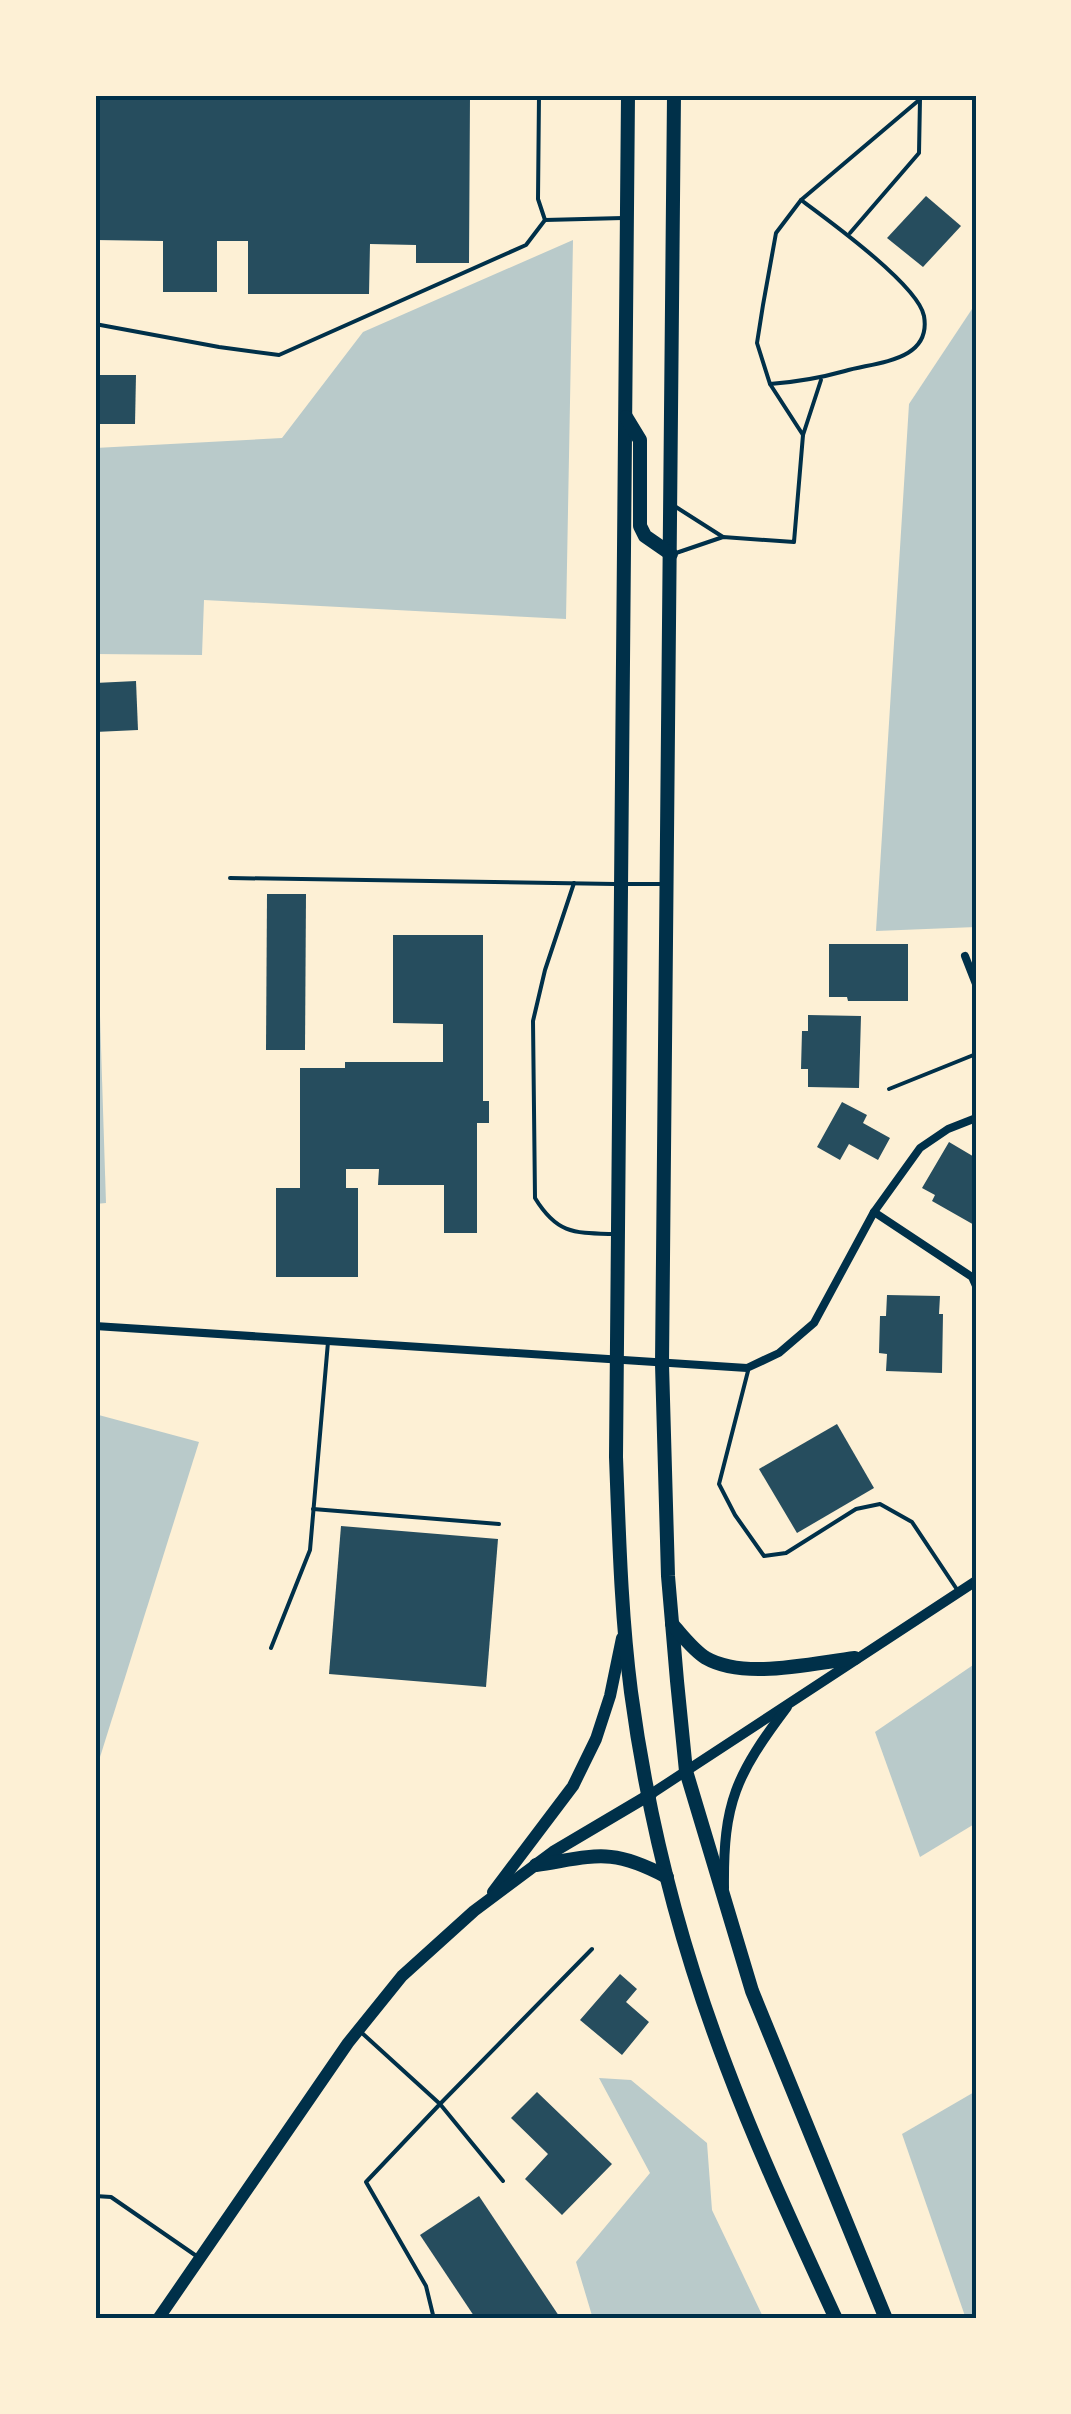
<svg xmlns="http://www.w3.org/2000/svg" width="1071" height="2414" viewBox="0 0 1071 2414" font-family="'IBM Plex Sans',sans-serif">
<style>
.green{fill:#b9caca}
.building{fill:#264d5e}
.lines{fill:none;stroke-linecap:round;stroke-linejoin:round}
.service{stroke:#003049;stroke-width:4}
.minor{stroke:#003049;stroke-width:8}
.tertiary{stroke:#003049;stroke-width:10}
.primary{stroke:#003049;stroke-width:12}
.trunk{stroke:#003049;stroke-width:14}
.neatline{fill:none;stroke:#003049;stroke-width:4}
</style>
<rect width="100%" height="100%" fill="#fdf0d5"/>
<g class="green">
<path d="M573,240L566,619L204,600L202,655L95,654V448L282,438L363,332Z"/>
<path d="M976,303V927L876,931L909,404Z"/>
<path d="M95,859L106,1203L95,1204Z"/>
<path d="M95,1414L199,1442L95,1773Z"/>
<path d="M976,1663V1823L920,1857L875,1732Z"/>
<path d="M599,2078L631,2080L707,2143L712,2210L764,2319H593L576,2262L650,2173Z"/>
<path d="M976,2091V2319H966L902,2134Z"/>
</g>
<g class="building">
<path d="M95,95H470L469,263H416V245L370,244L369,294H248V241H217V292H163V241L95,240Z"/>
<path d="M926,196L961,226L923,267L887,238Z"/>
<path d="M95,375H136L135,424H95Z"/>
<path d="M136,681L138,730L95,732V683Z"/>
<path d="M267,894H306L305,1050H266Z"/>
<path d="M393,935H483V1101H489V1123H477V1233H444V1185H378L379,1169H346V1188H358V1277H276V1188H300V1068H345V1062H443V1024L393,1023Z"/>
<path d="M829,944H908V1001H848L847,997H829Z"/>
<path d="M808,1015L861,1016L859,1088L808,1087V1069H801L802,1031H808Z"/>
<path d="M842,1102L867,1115L863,1123L890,1138L878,1160L849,1144L840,1160L817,1147Z"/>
<path d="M949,1142L976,1158V1226L932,1201L935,1195L922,1188Z"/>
<path d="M887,1295L940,1296L939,1314H943L942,1373L886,1371L887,1354L879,1353L880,1316H886Z"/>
<path d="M837,1424L874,1488L797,1533L759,1469Z"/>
<path d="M341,1526L498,1539L486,1687L329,1674Z"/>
<path d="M620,1974L637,1989L626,2002L649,2022L622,2055L580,2020Z"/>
<path d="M537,2092L612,2164L562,2215L525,2179L548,2154L511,2118Z"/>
<path d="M479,2196L561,2319H476L420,2235Z"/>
</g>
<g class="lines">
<g class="service">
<path d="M539,95L538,199L545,220L623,218"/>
<path d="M801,200C828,220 918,285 924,316C932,362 875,362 845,371C820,378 797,382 770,384L757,343L763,305L776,233Z"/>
<path d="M801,200L925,95"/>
<path d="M850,233L919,153L920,99"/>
<path d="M95,324L219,347L279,355L526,245L545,220"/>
<path d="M770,384L803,435L821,380"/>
<path d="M676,507L723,537"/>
<path d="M676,553L723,537L794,542L803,435"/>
<path d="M230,878L615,884"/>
<path d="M574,883L545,970L533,1021L535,1198C557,1234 574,1233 613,1234"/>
<path d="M625,884H660"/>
<path d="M889,1089L976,1054"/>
<path d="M748,1371L719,1484L735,1515L764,1556L786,1553L856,1509L880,1504L912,1522L958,1591"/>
<path d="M313,1509L499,1524"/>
<path d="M271,1648L310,1550L328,1342"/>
<path d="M362,2033L440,2104L366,2182L426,2286L434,2319"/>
<path d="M503,2181L440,2104L592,1949"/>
<path d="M95,2196L111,2197L195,2255"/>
</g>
<g class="minor">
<path d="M965,956L976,984"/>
<path d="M874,1212L972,1277L976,1286"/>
<path d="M95,1326L747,1368L779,1353L814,1323L874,1212L920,1148L948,1129L976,1118"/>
</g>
<g class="tertiary">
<path d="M651,1794L976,1581"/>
<path d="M724,1888C723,1802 736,1775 787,1707"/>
</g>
<g class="primary">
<path d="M493,1892L573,1786L596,1739L610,1696L622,1638"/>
<path d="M158,2319L348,2043L402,1976L474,1911L553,1852L651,1794"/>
</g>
<g class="trunk">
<path d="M628,95L616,1457C619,1535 621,1614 631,1692C648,1819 681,1948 727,2068C759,2153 798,2236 836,2319"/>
<path d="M674,95L662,1364L668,1576L677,1681L686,1771L752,1991L886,2319"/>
<path d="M626,417L640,440V526L645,536L671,554"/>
<path d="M672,1624C682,1635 693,1650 706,1658C744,1680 813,1663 855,1658"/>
<path d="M536,1865C596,1856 611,1847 667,1877"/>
</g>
</g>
<rect width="1071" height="2414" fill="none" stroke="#fdf0d5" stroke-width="195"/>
<rect x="98" y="98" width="876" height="2218" class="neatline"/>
</svg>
